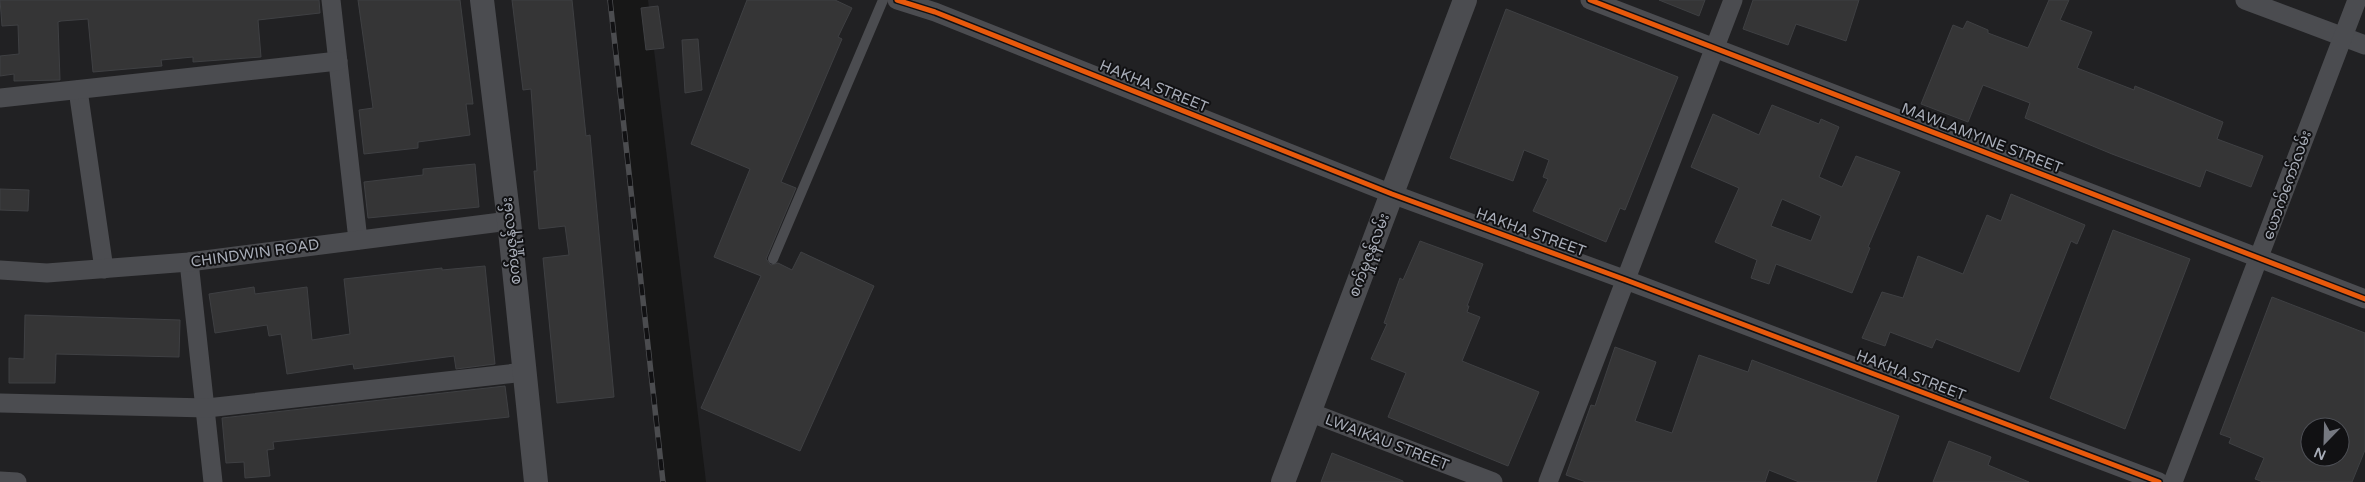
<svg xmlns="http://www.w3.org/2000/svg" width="2365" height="482" viewBox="0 0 2365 482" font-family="'Varela Round','Noto Sans Myanmar',sans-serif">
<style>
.built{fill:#212123;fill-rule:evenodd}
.building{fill:#353536;stroke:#3f4043;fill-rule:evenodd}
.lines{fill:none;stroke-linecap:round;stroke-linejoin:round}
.service{stroke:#4b4c50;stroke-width:10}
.minor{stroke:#4b4c50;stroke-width:19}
.tertiary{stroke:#4b4c50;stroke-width:24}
.rail-casing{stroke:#4b4c4f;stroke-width:5.5}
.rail{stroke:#111113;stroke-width:4;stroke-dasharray:11;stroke-linecap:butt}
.cycleway-casing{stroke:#111113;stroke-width:8}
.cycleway{stroke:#e8590c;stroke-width:5}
.labels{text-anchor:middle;stroke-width:4;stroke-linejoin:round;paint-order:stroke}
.street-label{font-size:15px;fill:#a8adb8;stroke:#111113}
</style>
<rect width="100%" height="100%" fill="#171717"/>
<g class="built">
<path d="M0,0H611L663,482H0Z"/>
<path d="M648,0H2365V482H706ZM2310,427H2340V457H2310Z"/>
</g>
<g class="building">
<path d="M0,0H319L320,13L258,20L261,57L193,62V57L161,60L162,66L93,72L88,19L61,21L58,22L60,80L14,81V74L0,76V56L19,54L18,25L2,26Z"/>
<path d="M358,0H460L473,104H466L470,135L418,142V148L364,154L359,110L373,108Z"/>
<path d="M512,0H572L586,136L590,135L614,397L557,403L543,258L569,255L565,226L539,229L534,171H537L531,89L523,90Z"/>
<path d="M747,0H835L852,8L838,37L842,39L781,182L796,188L766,259L771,265L778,263L792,270L801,252L874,286L800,451L701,408L761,276L714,257L750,169L691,144Z"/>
<path d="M1659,0H1705L1699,16Z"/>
<path d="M1753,0H1859L1846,41L1796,24L1788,45L1743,29Z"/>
<path d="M2049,0H2069L2060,20L2092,32L2077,68L2134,90L2135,86L2223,122L2217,139L2263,156L2251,187L2206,170L2200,187L2112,154L2025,118L2030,103L1983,85L1968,122L1921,104L1953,25L1963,29L1967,21L1988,30V33L2028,48Z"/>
<path d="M658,6L664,48L646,50L641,8Z"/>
<path d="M1506,9L1678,77L1625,210L1620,208L1606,242L1533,211L1548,179L1543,177L1549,160L1524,150L1513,181L1450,158Z"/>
<path d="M698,39L702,90L685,93L682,40Z"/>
<path d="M1772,105L1819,124L1821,119L1839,127L1819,177L1842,187L1856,156L1900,172L1868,247L1870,248L1852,293L1776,264L1769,284L1751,278L1757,260L1715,242L1739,188L1691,167L1713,114L1759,135ZM1782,199L1821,216L1811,241L1771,226Z"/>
<path d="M475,164L479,207L368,218L364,182L423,175V169Z"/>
<path d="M0,189L29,190L28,211L0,210Z"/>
<path d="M2011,194L2085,225L2077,244L2071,241L2019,372L1936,339L1932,348L1890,332L1885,346L1862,338L1882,292L1903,298L1918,256L1963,274L1987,215L2001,221Z"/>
<path d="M2113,230L2190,259L2125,429L2050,398Z"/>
<path d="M1420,241L1483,264L1467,306H1469L1467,312L1480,317L1462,361L1539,392L1508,466L1388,417L1406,373L1371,359L1387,324L1384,323L1400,278L1403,280Z"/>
<path d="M485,266L495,364L456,369L454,356L354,369L353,364L287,374L281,334L269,336L267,325L215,333L209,294L254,287L255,294L307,287L312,340L350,334L344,279L442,268V270Z"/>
<path d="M2272,297L2365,333V450L2352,482H2263L2255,479L2264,458L2229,443L2231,438L2220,434ZM2310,427H2340V457H2310Z"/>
<path d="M25,315L180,320L179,357L56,354L55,383H9V358L24,359Z"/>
<path d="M1615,347L1656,362L1635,421L1672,433L1699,355L1748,372L1752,360L1899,416L1876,482H1799L1769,470L1765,482H1586L1566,475L1591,405L1595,406Z"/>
<path d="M505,386L509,417L273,442L274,449L267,450L270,476L245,478L244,462L226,463L222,418Z"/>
<path d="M1949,441L1991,457L1988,465L2029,482H1933Z"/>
<path d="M1332,453L1403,481V482H1321Z"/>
</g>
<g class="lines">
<path class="service" d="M773,259L883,0"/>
<g class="minor">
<path d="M331,0L358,240"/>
<path d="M897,0L935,12L1392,194L1626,280L2159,482"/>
<path d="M1590,0L2365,299"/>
<path d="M2245,0L2365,45"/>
<path d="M78,90L104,269"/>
<path d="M0,98L338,61"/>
<path d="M189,262L213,482"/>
<path d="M0,270L47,273L189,262L509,221"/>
<path d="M0,403L207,408L525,372"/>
<path d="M1309,412L1493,482"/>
<path d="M0,481L17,482"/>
<path d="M1548,482L1733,0"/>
<path d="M2173,482L2357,0"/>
</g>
<g class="tertiary">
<path d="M482,0L509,221L536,482"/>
<path d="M1283,482L1465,0"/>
</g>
<g class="rail-casing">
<path id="rail" d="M610,0L663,482"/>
</g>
<use href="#rail" class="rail"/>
<g class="cycleway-casing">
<g id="cycleway">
<path d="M897,0L935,12L1392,194L1626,280L2159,482"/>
<path d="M1590,0L2365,299"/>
</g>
</g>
<use href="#cycleway" class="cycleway"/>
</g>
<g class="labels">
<g class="street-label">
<text transform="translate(1154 86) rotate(22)" y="5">HAKHA STREET</text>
<text transform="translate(1982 138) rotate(21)" y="5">MAWLAMYINE STREET</text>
<text transform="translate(2287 185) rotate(-70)" y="5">ယောက်ကော်လမ်း</text>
<text transform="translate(1531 232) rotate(20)" y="5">HAKHA STREET</text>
<text transform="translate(511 241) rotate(-96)" y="5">စက်မှုဇုန်လမ်း</text>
<text transform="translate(255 253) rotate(-8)" y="5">CHINDWIN ROAD</text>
<text transform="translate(1369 255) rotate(-69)" y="5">စက်မှုဇုန်လမ်း</text>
<text transform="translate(1911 375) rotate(21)" y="5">HAKHA STREET</text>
<text transform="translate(1387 442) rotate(21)" y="5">LWAIKAU STREET</text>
</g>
</g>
<g transform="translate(2325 442) rotate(203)"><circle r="24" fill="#111113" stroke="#4d4f55"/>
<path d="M0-4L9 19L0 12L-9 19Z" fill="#757880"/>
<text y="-8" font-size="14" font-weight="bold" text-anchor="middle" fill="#a8adb8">N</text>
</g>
</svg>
